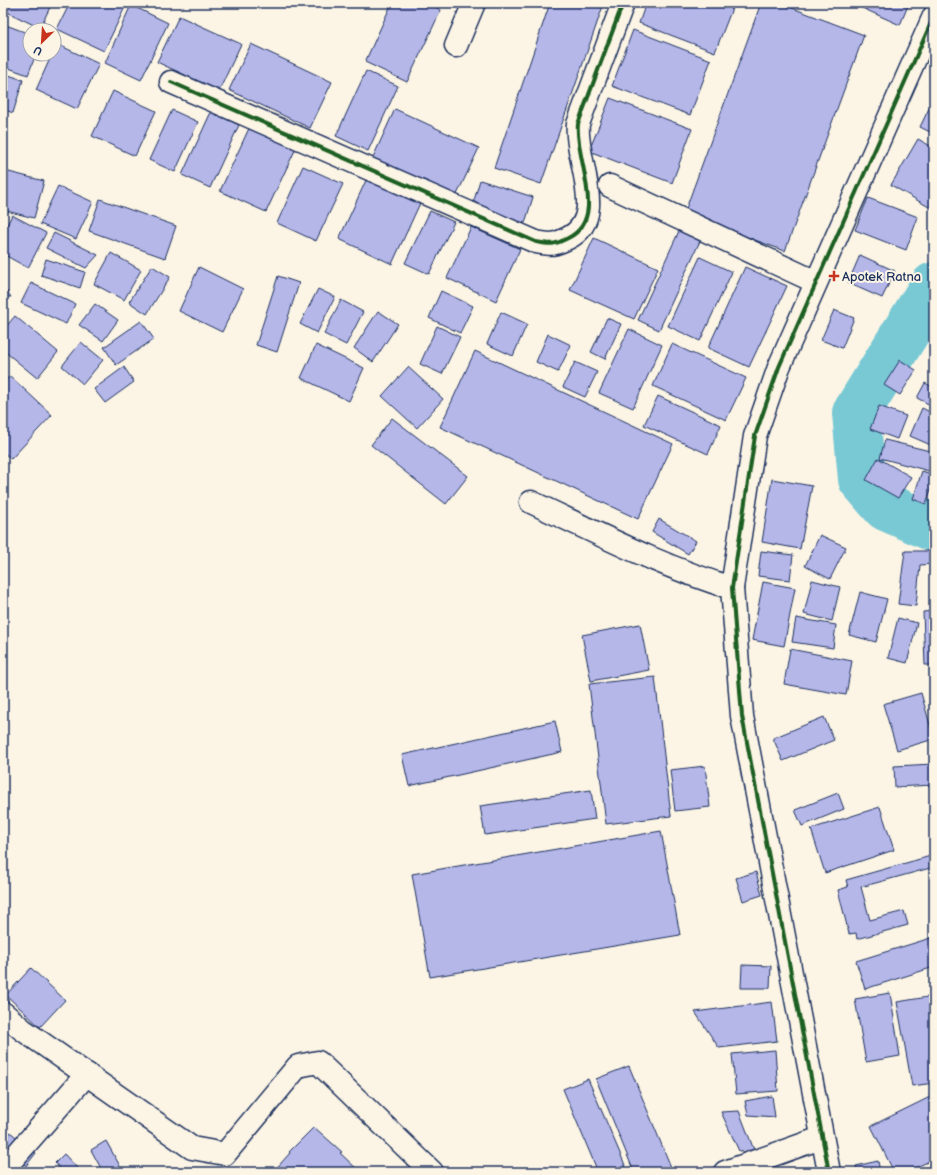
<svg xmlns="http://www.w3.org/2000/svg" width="937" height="1175" viewBox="0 0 937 1175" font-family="'Balsamiq Sans',sans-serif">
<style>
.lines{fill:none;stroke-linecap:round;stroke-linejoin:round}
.river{stroke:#79c9d5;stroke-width:48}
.building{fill:#b5b7e9;stroke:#1b2f5e}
.minor-casing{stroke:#1b2f5e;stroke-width:25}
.minor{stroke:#fcf5e5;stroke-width:22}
.cycleway-casing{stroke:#fcf5e5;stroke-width:6}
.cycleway{stroke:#1b5e20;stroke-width:4}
.poi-dot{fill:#c8321e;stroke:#fcf5e5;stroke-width:1.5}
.labels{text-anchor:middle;stroke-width:4;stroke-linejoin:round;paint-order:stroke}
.poi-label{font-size:13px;fill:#1b2f5e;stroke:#fcf5e5;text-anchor:start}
</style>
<rect width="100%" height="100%" fill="#fcf5e5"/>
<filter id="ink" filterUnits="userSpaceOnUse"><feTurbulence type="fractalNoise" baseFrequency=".025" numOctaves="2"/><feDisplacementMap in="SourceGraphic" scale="8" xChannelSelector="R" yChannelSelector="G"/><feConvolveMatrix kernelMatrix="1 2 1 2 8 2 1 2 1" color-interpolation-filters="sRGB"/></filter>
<g filter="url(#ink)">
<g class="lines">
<path class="river" d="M934,286L856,413L862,479L886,507L934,528"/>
</g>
<g class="building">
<path d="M3,3H52L40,28L3,10Z"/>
<path d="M70,3H127L104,51L57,29Z"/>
<path d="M392,3H427L441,10L407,82L365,62Z"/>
<path d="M550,3H604L541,184L494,168Z"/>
<path d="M646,3H727L733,6L715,52L639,23Z"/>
<path d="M761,3H779L864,35L785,251L684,214Z"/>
<path d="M851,3H909L900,25Z"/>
<path d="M131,5L168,23L141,80L105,63Z"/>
<path d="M179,16L241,44L219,91L157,62Z"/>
<path d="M3,24L30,34V54H36L28,75L3,66Z"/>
<path d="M633,30L711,60L690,115L612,86Z"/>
<path d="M57,44L99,64L77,109L36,90L52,54H54Z"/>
<path d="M251,44L332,82L310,128L229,90Z"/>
<path d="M366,71L398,86L368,151L336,136Z"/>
<path d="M3,73L23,80L13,113L3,109Z"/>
<path d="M113,91L156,111L135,156L92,136Z"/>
<path d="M610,98L692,129L672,183L589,151Z"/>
<path d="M934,98V134L920,127Z"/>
<path d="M395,109L479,148L453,203L370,164Z"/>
<path d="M172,110L198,122L175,172L149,160Z"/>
<path d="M211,112L239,125L210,188L182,175Z"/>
<path d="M251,124L297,146L266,212L220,191Z"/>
<path d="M918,139L934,148V210L891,185Z"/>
<path d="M303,166L343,184L316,241L277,223Z"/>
<path d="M5,171L44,181L34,218L3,210V178Z"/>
<path d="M368,176L421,201L392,264L339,239Z"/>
<path d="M480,180L533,197L525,223L472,207Z"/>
<path d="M58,186L93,202L76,239L40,224Z"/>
<path d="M868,198L918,217L906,250L855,230Z"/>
<path d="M100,199L176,226L165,258L89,231Z"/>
<path d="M430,211L454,222L429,274L405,263Z"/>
<path d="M12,215L46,233L28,268L3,254V233Z"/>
<path d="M471,227L520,249L496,301L447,278Z"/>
<path d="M679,231L700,241L659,330L638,320Z"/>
<path d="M54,233L98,255L86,268L46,248Z"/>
<path d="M594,238L658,268L634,319L570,290Z"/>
<path d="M111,253L141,270L124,300L94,284Z"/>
<path d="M860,255L895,271L882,298L848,283Z"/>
<path d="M700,257L732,272L700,341L668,326Z"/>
<path d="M46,259L85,272L80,288L41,275Z"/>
<path d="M152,266L170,277L147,314L129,302Z"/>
<path d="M199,267L243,289L222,332L179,311Z"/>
<path d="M745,267L787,286L749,367L708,348Z"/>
<path d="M278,276L299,283L277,352L256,345Z"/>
<path d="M31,283L75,304L66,324L21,303Z"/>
<path d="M3,286L11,297H3Z"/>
<path d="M318,289L335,297L317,333L300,324Z"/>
<path d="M441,291L473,306L460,333L429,318Z"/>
<path d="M341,300L363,312L346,345L324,334Z"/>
<path d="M95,304L118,320L103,341L79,325Z"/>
<path d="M834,310L854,318L842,348L821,340Z"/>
<path d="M378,311L398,324L373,362L354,348Z"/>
<path d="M501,312L527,324L513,356L487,344Z"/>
<path d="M15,316L58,352L37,378L3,350V330Z"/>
<path d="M607,318L621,324L605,359L591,352Z"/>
<path d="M141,321L154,339L116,365L104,347Z"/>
<path d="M437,326L460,337L442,374L420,364Z"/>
<path d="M629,329L662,345L633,408L599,393Z"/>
<path d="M548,334L571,345L558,372L536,362Z"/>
<path d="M81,342L103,360L83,384L62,366Z"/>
<path d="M672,344L746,378L726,420L653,386Z"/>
<path d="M316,345L364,368L349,401L301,378Z"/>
<path d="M475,351L673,444L638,519L440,427Z"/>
<path d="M900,360L916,370L900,395L884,385Z"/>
<path d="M575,362L597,372L585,397L563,387Z"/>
<path d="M124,367L134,382L105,403L94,389Z"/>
<path d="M408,367L443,399L417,428L382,396Z"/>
<path d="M10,376L52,415L11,459L3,452V383Z"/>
<path d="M925,383L934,388V407L917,398Z"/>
<path d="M658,396L721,425L708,454L644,425Z"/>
<path d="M879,406L906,416L897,439L870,429Z"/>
<path d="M922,408L934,414L933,446L910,436Z"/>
<path d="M392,418L468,476L446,504L371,445Z"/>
<path d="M885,440L934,452L933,472L880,458Z"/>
<path d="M878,458L911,477L898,498L866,480Z"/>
<path d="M922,471L934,475V481L926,504L913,499Z"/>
<path d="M772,479L812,486L800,549L762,542Z"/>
<path d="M659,519L696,541L688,554L652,532Z"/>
<path d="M820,535L846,547L830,579L805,566Z"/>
<path d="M761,551L793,555L790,580L758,576Z"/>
<path d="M905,551H934V564L920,565L916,606L898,604Z"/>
<path d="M812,580L840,587L832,621L804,614Z"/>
<path d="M763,582L795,588L784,646L752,640Z"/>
<path d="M860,592L887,599L876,642L849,635Z"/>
<path d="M934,611V665H925L923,612Z"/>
<path d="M796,618L836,625L833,648L792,642Z"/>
<path d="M898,618L917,623L907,663L888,658Z"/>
<path d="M640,624L649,670L591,681L582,635Z"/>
<path d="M790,649L852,661L846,695L784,684Z"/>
<path d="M655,677L671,816L606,824L589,684Z"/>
<path d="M921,693L934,739L897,750L883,704Z"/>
<path d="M824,717L834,740L783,761L773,738Z"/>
<path d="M555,721L562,752L409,786L402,755Z"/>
<path d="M934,764V785L895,787L894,766Z"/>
<path d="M705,766L710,807L675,811L670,770Z"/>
<path d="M591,790L595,819L485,835L480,806Z"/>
<path d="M838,793L844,809L802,826L795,810Z"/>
<path d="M880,807L894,850L825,873L811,829Z"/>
<path d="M661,831L680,935L430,977L412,874Z"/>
<path d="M934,855V867L861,887L870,920L904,911L908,925L857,939L856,933L849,934L838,890L848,887L846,880Z"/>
<path d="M756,872L762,895L743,901L736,878Z"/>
<path d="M934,937V967L865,989L856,961Z"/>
<path d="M742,965L771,966L770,988H741Z"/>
<path d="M31,968L65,1000L40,1027L6,995Z"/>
<path d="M890,993L900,1056L866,1062L855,999Z"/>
<path d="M934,996V1083L912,1086L897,1002Z"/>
<path d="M772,1002L777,1041L719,1048L695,1012Z"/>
<path d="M775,1050L778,1091L736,1094L732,1054Z"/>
<path d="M629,1066L673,1172H634L596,1079Z"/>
<path d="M588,1079L628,1172H598L563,1089Z"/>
<path d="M772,1096L775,1117L748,1115L745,1101Z"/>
<path d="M930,1097L934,1105V1159L906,1172H894L871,1126Z"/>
<path d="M739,1111L754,1150L739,1151L721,1112Z"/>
<path d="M314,1127L342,1152L340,1153L360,1172H273L290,1153L289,1152Z"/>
<path d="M10,1132L36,1153L26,1166L3,1146V1141Z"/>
<path d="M106,1141L120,1166L110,1172H103L91,1150Z"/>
<path d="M64,1154L81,1172H63L55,1163Z"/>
<path d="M878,1161L880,1172H857L856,1166Z"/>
</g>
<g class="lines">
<g class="minor-casing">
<g id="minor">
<path d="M456,46L474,3"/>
<path d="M171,82L536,242C552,245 554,245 568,238C609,218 574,158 578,124L623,3"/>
<path d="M610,186L816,282"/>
<path d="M531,502C597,533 662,567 732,588"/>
<path d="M3,1013L23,1030L192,1148L225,1154L298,1066L318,1062L432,1172"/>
<path d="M3,1170L87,1074"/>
<path d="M725,1172L821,1138"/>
<path d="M829,1172L742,716L732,588L755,436L779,367L934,16"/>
</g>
</g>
<use href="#minor" class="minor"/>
<g class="cycleway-casing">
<g id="cycleway">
<path d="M171,82L536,242C552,245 554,245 568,238C609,218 574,158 578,124L623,3"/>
<path d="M829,1172L742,716L732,588L755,436L779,367L934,16"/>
</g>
</g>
<use href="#cycleway" class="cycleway"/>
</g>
</g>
<path class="poi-dot" d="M832 270h4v4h4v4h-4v4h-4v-4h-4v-4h4z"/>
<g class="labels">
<g class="poi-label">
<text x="842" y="281">Apotek Ratna</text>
</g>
</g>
<rect width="937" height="1175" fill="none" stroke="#fcf5e5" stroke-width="16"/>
<rect x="8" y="8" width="921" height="1159" fill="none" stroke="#1b2f5e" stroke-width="1.5" filter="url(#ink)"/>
<g transform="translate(42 42) rotate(205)"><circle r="19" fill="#fcf5e5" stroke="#a2a6af"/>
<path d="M0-3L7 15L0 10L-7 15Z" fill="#c8321e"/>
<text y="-6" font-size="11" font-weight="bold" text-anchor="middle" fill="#1b2f5e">U</text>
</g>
</svg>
